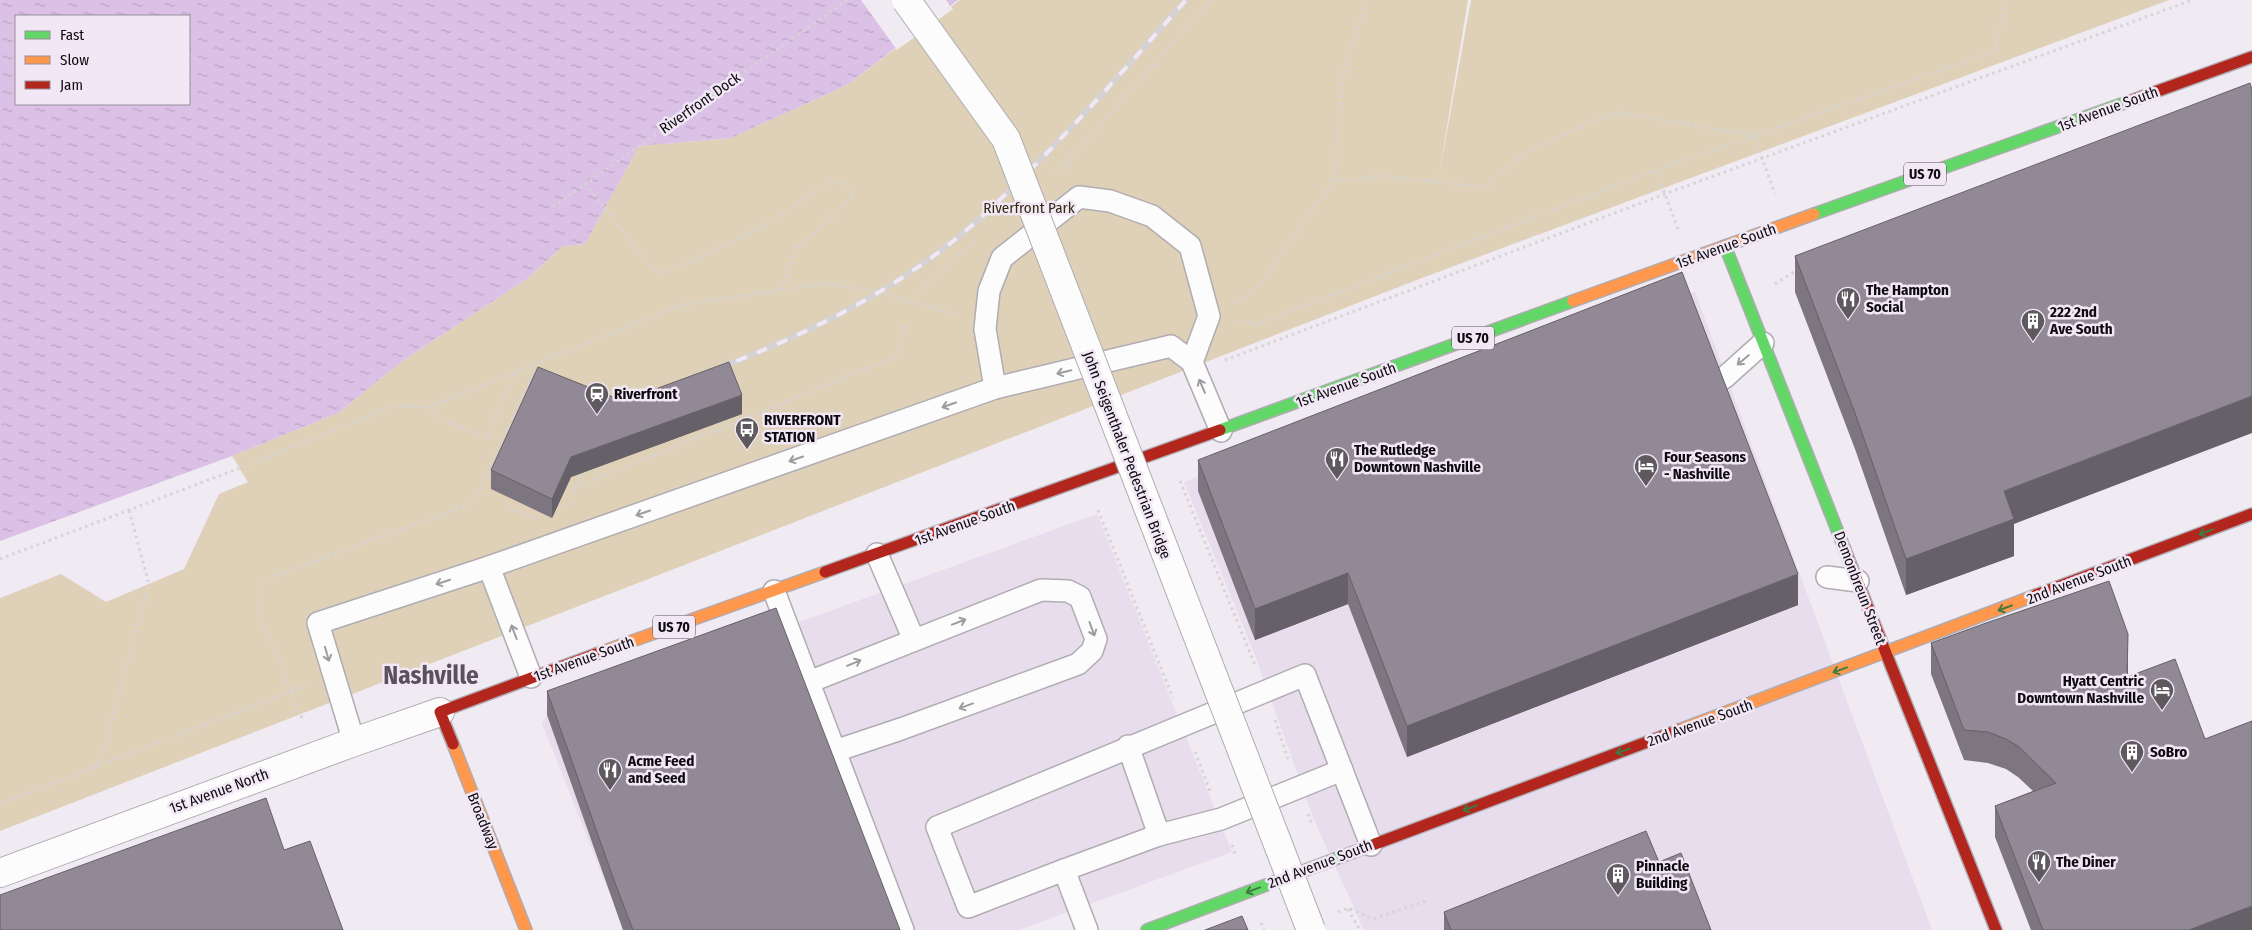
<svg xmlns="http://www.w3.org/2000/svg" width="2252" height="930" viewBox="0 0 2252 930" font-family="'Fira Sans Condensed',sans-serif">
<style>
.built{fill:#e8ddec}
.park{fill:#ded1b7}
.water{fill:url(#water-ripples);fill-rule:evenodd}
.pier{fill:#f0eaf2}
.lines{fill:none;stroke-linecap:round;stroke-linejoin:round}
.lane-casing{stroke:#b0acb2;stroke-width:24}
.street-casing{stroke:#b0acb2;stroke-width:30}
.fast-casing{stroke:#b0acb2;stroke-width:14}
.slow-casing{stroke:#b0acb2;stroke-width:14}
.jam-casing{stroke:#b0acb2;stroke-width:14}
.path{stroke:#d6d4d7;stroke-width:3;stroke-dasharray:2.5 4;stroke-linecap:butt}
.lane{stroke:#fdfcfd;stroke-width:21}
.street{stroke:#fdfcfd;stroke-width:28}
.fast{stroke:#63d668;stroke-width:11}
.slow{stroke:#ff974d;stroke-width:11}
.jam{stroke:#b3261e;stroke-width:11}
.rail-casing{stroke:#d4d2d5;stroke-width:5.5}
.rail{stroke:#f1e7f5;stroke-width:4;stroke-dasharray:11;stroke-linecap:butt}
.street-bridge-casing{stroke:#b0acb2;stroke-width:30;stroke-linecap:butt}
.street-bridge{stroke:#fdfcfd;stroke-width:28}
.wall{fill:#7d7680}
.shaded-wall{fill:#666068}
.building{fill:#918995;stroke:#666068}
.oneway{stroke:#9d9c9e}
.oneway2{stroke:#3d7b40}
.labels{text-anchor:middle;stroke-width:5;stroke-linejoin:round;paint-order:stroke}
.shield{fill:#f1e7f5;stroke:#524d55;stroke-width:1}
.shield-label{font-size:14px;font-weight:bold;fill:#0e0b10}
.street-label{font-size:15px;fill:#0e0b10;stroke:#f1e7f5}
.park-label{font-size:15px;fill:#342b11;stroke:#f1e7f5}
.poi-label{font-size:15px;font-weight:bold;fill:#0e0b10;stroke:#f1e7f5;text-anchor:start}
.town-label{font-size:25px;font-weight:bold;fill:#59515d;stroke:#f1e7f5}
</style>
<defs>
<pattern id="water-ripples" width="26" height="14" patternUnits="userSpaceOnUse" patternTransform="scale(1.25)"><rect width="26" height="14" fill="#dac1e5"/><path d="M2 4q2-2 4 0t4 0M15 11q2-2 4 0t4 0" fill="none" stroke="#baa4c3"/></pattern>
</defs>
<rect width="100%" height="100%" fill="#f0eaf2"/>
<g class="built">
<path d="M1695,292L1932,930H1364L1314,820L1255,655L1184,482Z"/>
<path d="M1097,514L1232,852L1019,930H896L847,802L608,890L542,723L548,713Z"/>
</g>
<path class="park" d="M960,0H1468L1438,181L1471,0H2169L1422,278L0,831V598L61,574L106,602L184,569L219,494L240,468L232,456L338,413L401,362L528,278L563,246L585,244L639,146L731,138L847,85Z"/>
<path class="water" d="M0,0H958L847,85L731,138L639,146L585,244L563,246L528,278L401,362L338,413L232,456L248,482L219,494L184,569L106,602L61,574L0,598ZM16,16H189V104H16Z"/>
<g class="pier">
<path d="M861,0H946L953,9L897,50Z"/>
<path d="M232,456L248,482L219,494L184,569L106,602L61,574L0,598V541Z"/>
</g>
<g class="lines">
<g class="lane-casing">
<g id="lane">
<path d="M1724,378L1763,343"/>
<path d="M995,388L985,329L989,291L1002,258L1079,197L1110,201L1152,216L1190,246L1209,316L1192,362"/>
<path d="M877,554L914,640"/>
<path d="M489,567L531,677"/>
<path d="M1827,577L1858,581"/>
<path d="M774,591L903,930"/>
<path d="M809,682L1041,590L1068,591L1080,597L1096,639L1092,651L1078,664L901,729L835,751"/>
<path d="M354,742L318,623L489,567L995,388L1171,346L1192,362L1221,431"/>
<path d="M1128,746L1159,835"/>
<path d="M1064,870L1159,835L1221,819L1342,770"/>
<path d="M1087,930L1064,870L968,907L937,827L1305,675L1371,845"/>
</g>
</g>
<g class="street-casing">
<path id="street" d="M0,873L354,742L440,712"/>
</g>
<g class="fast-casing">
<g id="fast">
<path d="M1814,214L2130,101"/>
<path d="M1725,246L1845,550"/>
<path d="M1220,430L1573,301"/>
<path d="M1147,930L1375,844"/>
</g>
</g>
<g class="slow-casing">
<g id="slow">
<path d="M1573,301L1814,214"/>
<path d="M596,654L825,572"/>
<path d="M1679,730L2036,595"/>
<path d="M453,744L526,930"/>
</g>
</g>
<g class="jam-casing">
<g id="jam">
<path d="M2130,101L2252,57"/>
<path d="M1845,550L1996,930"/>
<path d="M825,572L1220,430"/>
<path d="M2036,595L2252,514"/>
<path d="M453,744L440,712L596,654"/>
<path d="M1375,844L1679,730"/>
</g>
</g>
<g class="path">
<path d="M1070,169L1067,162L1211,0"/>
<path d="M1055,172L1067,162"/>
<path d="M1334,181L1381,176L1485,187L1527,152L1615,112L1754,136L1995,51L2005,0"/>
<path d="M585,184L658,274L699,258L777,218L832,181L845,184L854,196L793,252L782,289"/>
<path d="M553,207L847,0"/>
<path d="M1678,229L1656,170L1754,136L1775,194"/>
<path d="M1775,284L1797,270"/>
<path d="M915,294L978,238"/>
<path d="M1236,302L1254,292L1334,181L1342,80L1367,0"/>
<path d="M1236,321L1257,324L1656,170"/>
<path d="M1225,360L1665,194L2192,0"/>
<path d="M428,407L441,419L486,439L515,372"/>
<path d="M1180,481L1255,665"/>
<path d="M575,488L897,356L906,323"/>
<path d="M566,507L583,470"/>
<path d="M508,508L537,518"/>
<path d="M1098,510L1173,698"/>
<path d="M0,559L240,468L394,406L428,407L682,305L827,283L878,292L958,315"/>
<path d="M302,718L260,615L264,580L473,503L532,377L536,378"/>
<path d="M1275,720L1288,759"/>
<path d="M1195,752L1210,791"/>
<path d="M93,768L105,747L149,584L129,510"/>
<path d="M0,804L307,685"/>
<path d="M1308,814L1312,824"/>
<path d="M1232,845L1235,854"/>
<path d="M1348,909L1360,930"/>
<path d="M1338,912L1348,908L1373,919L1426,901"/>
<path d="M1261,923L1264,930"/>
</g>
<use href="#lane" class="lane"/>
<use href="#street" class="street"/>
<use href="#fast" class="fast"/>
<use href="#slow" class="slow"/>
<use href="#jam" class="jam"/>
<g class="rail-casing">
<path id="rail" d="M716,369C800,337 881,298 952,242C976,223 998,202 1019,181C1078,123 1132,61 1186,0"/>
</g>
<use href="#rail" class="rail"/>
<g class="street-bridge-casing">
<path id="street-bridge" d="M906,0L1006,139L1311,930"/>
</g>
<use href="#street-bridge" class="street-bridge"/>
</g>
<g class="wall">
<path d="M1795,256L2014,524V556L1906,595L1855,449L1795,292Z"/>
<path d="M623,401L742,414L571,477L552,518L491,489V470Z"/>
<path d="M1198,460L1798,605L1407,757L1348,604L1255,640L1198,491Z"/>
<path d="M1931,643L2128,664V676L2252,930H2031L1995,837V806L2033,791L2018,777L2006,769L1988,763L1964,760L1931,674Z"/>
<path d="M547,691L900,930H623L547,715Z"/>
<path d="M1659,862L1711,930H1444V912Z"/>
</g>
<g class="shaded-wall">
<path d="M742,395V414L571,477L552,518V499L571,457Z"/>
<path d="M2252,396V433L2014,524V556L1906,595V559L2004,491Z"/>
<path d="M1348,573V604L1255,640V609Z"/>
<path d="M1798,574V605L1407,757V726Z"/>
<path d="M2128,634V664L2127,707V677Z"/>
<path d="M2252,906V930H2189Z"/>
</g>
<g class="building">
<path d="M2250,83L2252,90V396L2004,491L2014,519L1906,559L1855,413L1795,256Z"/>
<path d="M1682,272L1798,574L1407,726L1348,573L1255,609L1198,460Z"/>
<path d="M729,362L742,395L571,457L552,499L491,470L538,367L623,401Z"/>
<path d="M2109,581L2128,634L2127,677L2175,659L2205,739L2252,721V906L2189,930H2043L1995,806L2056,783L2018,746L2006,739L1988,732L1964,730L1931,643L1986,623Z"/>
<path d="M776,608L900,930H633L615,883L547,691Z"/>
<path d="M266,798L284,850L310,841L343,930H0V895Z"/>
<path d="M1646,831L1659,862L1681,853L1711,930H1451L1444,912Z"/>
<path d="M1242,916L1248,930H1205Z"/>
</g>
<defs><path id="oneway-shaft" d="M-6 0H5M1.5-3L5.5 0L1.5 3" fill="none" stroke-width="1.6" stroke-linecap="round" stroke-linejoin="round" transform="scale(1.25)"/></defs>
<g class="oneway">
<use href="#oneway-shaft" transform="translate(1743 360) rotate(140)"/>
<use href="#oneway-shaft" transform="translate(1064 372) rotate(167)"/>
<use href="#oneway-shaft" transform="translate(1202 386) rotate(-113)"/>
<use href="#oneway-shaft" transform="translate(949 405) rotate(161)"/>
<use href="#oneway-shaft" transform="translate(796 459) rotate(161)"/>
<use href="#oneway-shaft" transform="translate(643 513) rotate(161)"/>
<use href="#oneway-shaft" transform="translate(443 582) rotate(162)"/>
<use href="#oneway-shaft" transform="translate(959 622) rotate(-21)"/>
<use href="#oneway-shaft" transform="translate(1092 629) rotate(70)"/>
<use href="#oneway-shaft" transform="translate(514 632) rotate(-111)"/>
<use href="#oneway-shaft" transform="translate(327 654) rotate(74)"/>
<use href="#oneway-shaft" transform="translate(854 663) rotate(-23)"/>
<use href="#oneway-shaft" transform="translate(966 706) rotate(160)"/>
</g>
<g class="oneway2">
<use href="#oneway-shaft" transform="translate(2206 532) rotate(159)"/>
<use href="#oneway-shaft" transform="translate(2005 608) rotate(159)"/>
<use href="#oneway-shaft" transform="translate(1840 670) rotate(160)"/>
<use href="#oneway-shaft" transform="translate(1623 751) rotate(160)"/>
<use href="#oneway-shaft" transform="translate(1470 808) rotate(160)"/>
<use href="#oneway-shaft" transform="translate(1253 890) rotate(159)"/>
</g>
<defs>
<g id="restaurant-pin" transform="scale(1.25)"><path d="M0 17L-7.5 6A9.5 9.5 0 1 1 7.5 6Z" fill="#5d595f" stroke="#f1e7f5"/><path d="M-5-6h1v4h1v-4h1v4h1v-4h1v5L-1.5 .5V6h-2V.5L-5-1ZM5-6V6H3V1.5H1.5Q1.5-4 5-6Z" fill="#fff"/></g>
<g id="building-pin" transform="scale(1.25)"><path d="M0 17L-7.5 6A9.5 9.5 0 1 1 7.5 6Z" fill="#5d595f" stroke="#f1e7f5"/><path d="M-4-6H4V6H1V3H-1V6H-4ZM-2.5-4.3h1.7v1.8h-1.7ZM.8-4.3h1.7v1.8H.8ZM-2.5-1h1.7V.8h-1.7ZM.8-1h1.7V.8H.8Z" fill="#fff"/></g>
<g id="station-pin" transform="scale(1.25)"><path d="M0 17L-7.5 6A9.5 9.5 0 1 1 7.5 6Z" fill="#5d595f" stroke="#f1e7f5"/><path d="M-3-6H3Q5-6 5-4V2Q5 4 3 4L4.5 6H3L1.5 4h-3L-3 6H-4.5L-3 4Q-5 4-5 2V-4Q-5-6-3-6ZM-3.5-4v3h7v-3ZM-3.5 1v1.5H-2V1ZM2 1v1.5H3.5V1Z" fill="#fff"/></g>
<g id="bus-pin" transform="scale(1.25)"><path d="M0 17L-7.5 6A9.5 9.5 0 1 1 7.5 6Z" fill="#5d595f" stroke="#f1e7f5"/><path d="M-5-6H5V4H4V6H2V4H-2V6H-4V4H-5ZM-3.5-4V0h7V-4ZM-3.5 1.2v1.5H-2V1.2ZM2 1.2v1.5H3.5V1.2Z" fill="#fff"/></g>
<g id="hotel-pin" transform="scale(1.25)"><path d="M0 17L-7.5 6A9.5 9.5 0 1 1 7.5 6Z" fill="#5d595f" stroke="#f1e7f5"/><path d="M-6-4.5h1.5V1H6V5H4.5V3h-9V5H-6ZM-4 0a1.8 1.8 0 1 1 3.6 0ZM.5 0V-2.5h3Q6-2.5 6 0Z" fill="#fff"/></g>
</defs>
<g fill-rule="evenodd">
<use href="#restaurant-pin" x="1848" y="299"/>
<use href="#building-pin" x="2033" y="321"/>
<use href="#station-pin" x="597" y="394"/>
<use href="#bus-pin" x="747" y="429"/>
<use href="#restaurant-pin" x="1337" y="459"/>
<use href="#hotel-pin" x="1646" y="466"/>
<use href="#hotel-pin" x="2162" y="690"/>
<use href="#building-pin" x="2132" y="752"/>
<use href="#restaurant-pin" x="610" y="770"/>
<use href="#restaurant-pin" x="2039" y="862"/>
<use href="#building-pin" x="1618" y="875"/>
</g>
<g class="labels">
<g class="shield">
<rect x="1904" y="162.5" width="42" height="23" rx="4"/>
<rect x="1452" y="326.5" width="42" height="23" rx="4"/>
<rect x="653" y="615.5" width="42" height="23" rx="4"/>
</g>
<g class="shield-label">
<text x="1925" y="179">US 70</text>
<text x="1473" y="343">US 70</text>
<text x="674" y="632">US 70</text>
</g>
<g class="street-label">
<text transform="translate(700 103) rotate(-35)" y="5">Riverfront Dock</text>
<text transform="translate(2108 109) rotate(-20)" y="5">1st Avenue South</text>
<text transform="translate(1726 246) rotate(-20)" y="5">1st Avenue South</text>
<text transform="translate(1346 385) rotate(-20)" y="5">1st Avenue South</text>
<text transform="translate(1127 455) rotate(69)" y="5">John Seigenthaler Pedestrian Bridge</text>
<text transform="translate(965 523) rotate(-20)" y="5">1st Avenue South</text>
<text transform="translate(2079 580) rotate(-21)" y="5">2nd Avenue South</text>
<text transform="translate(1860 588) rotate(69)" y="5">Demonbreun Street</text>
<text transform="translate(584 659) rotate(-20)" y="5">1st Avenue South</text>
<text transform="translate(1700 723) rotate(-20)" y="5">2nd Avenue South</text>
<text transform="translate(219 791) rotate(-20)" y="5">1st Avenue North</text>
<text transform="translate(483 821) rotate(68)" y="5">Broadway</text>
<text transform="translate(1320 864) rotate(-21)" y="5">2nd Avenue South</text>
</g>
<g class="park-label">
<text x="1029" y="213">Riverfront Park</text>
</g>
<g class="poi-label">
<text x="1866" y="295">The Hampton<tspan x="1866" dy="17">Social</tspan></text>
<text x="2050" y="317">222 2nd<tspan x="2050" dy="17">Ave South</tspan></text>
<text x="614" y="399">Riverfront</text>
<text x="764" y="425">RIVERFRONT<tspan x="764" dy="17">STATION</tspan></text>
<text x="1354" y="455">The Rutledge<tspan x="1354" dy="17">Downtown Nashville</tspan></text>
<text x="1664" y="462">Four Seasons<tspan x="1664" dy="17">- Nashville</tspan></text>
<text x="2144" y="686" text-anchor="end">Hyatt Centric<tspan x="2144" dy="17">Downtown Nashville</tspan></text>
<text x="2150" y="757">SoBro</text>
<text x="628" y="766">Acme Feed<tspan x="628" dy="17">and Seed</tspan></text>
<text x="2056" y="867">The Diner</text>
<text x="1636" y="871">Pinnacle<tspan x="1636" dy="17">Building</tspan></text>
</g>
<g class="town-label">
<text x="431" y="684">Nashville</text>
</g>
</g>
<rect x="15" y="15" width="175" height="90" fill="#f1e7f5" stroke="#968f99"/>
<rect x="25" y="31" width="25" height="8" fill="#63d668" stroke="#968f99"/>
<text x="60" y="40" font-size="15" fill="#0e0b10">Fast</text>
<rect x="25" y="56" width="25" height="8" fill="#ff974d" stroke="#968f99"/>
<text x="60" y="65" font-size="15" fill="#0e0b10">Slow</text>
<rect x="25" y="81" width="25" height="8" fill="#b3261e" stroke="#968f99"/>
<text x="60" y="90" font-size="15" fill="#0e0b10">Jam</text>
</svg>
